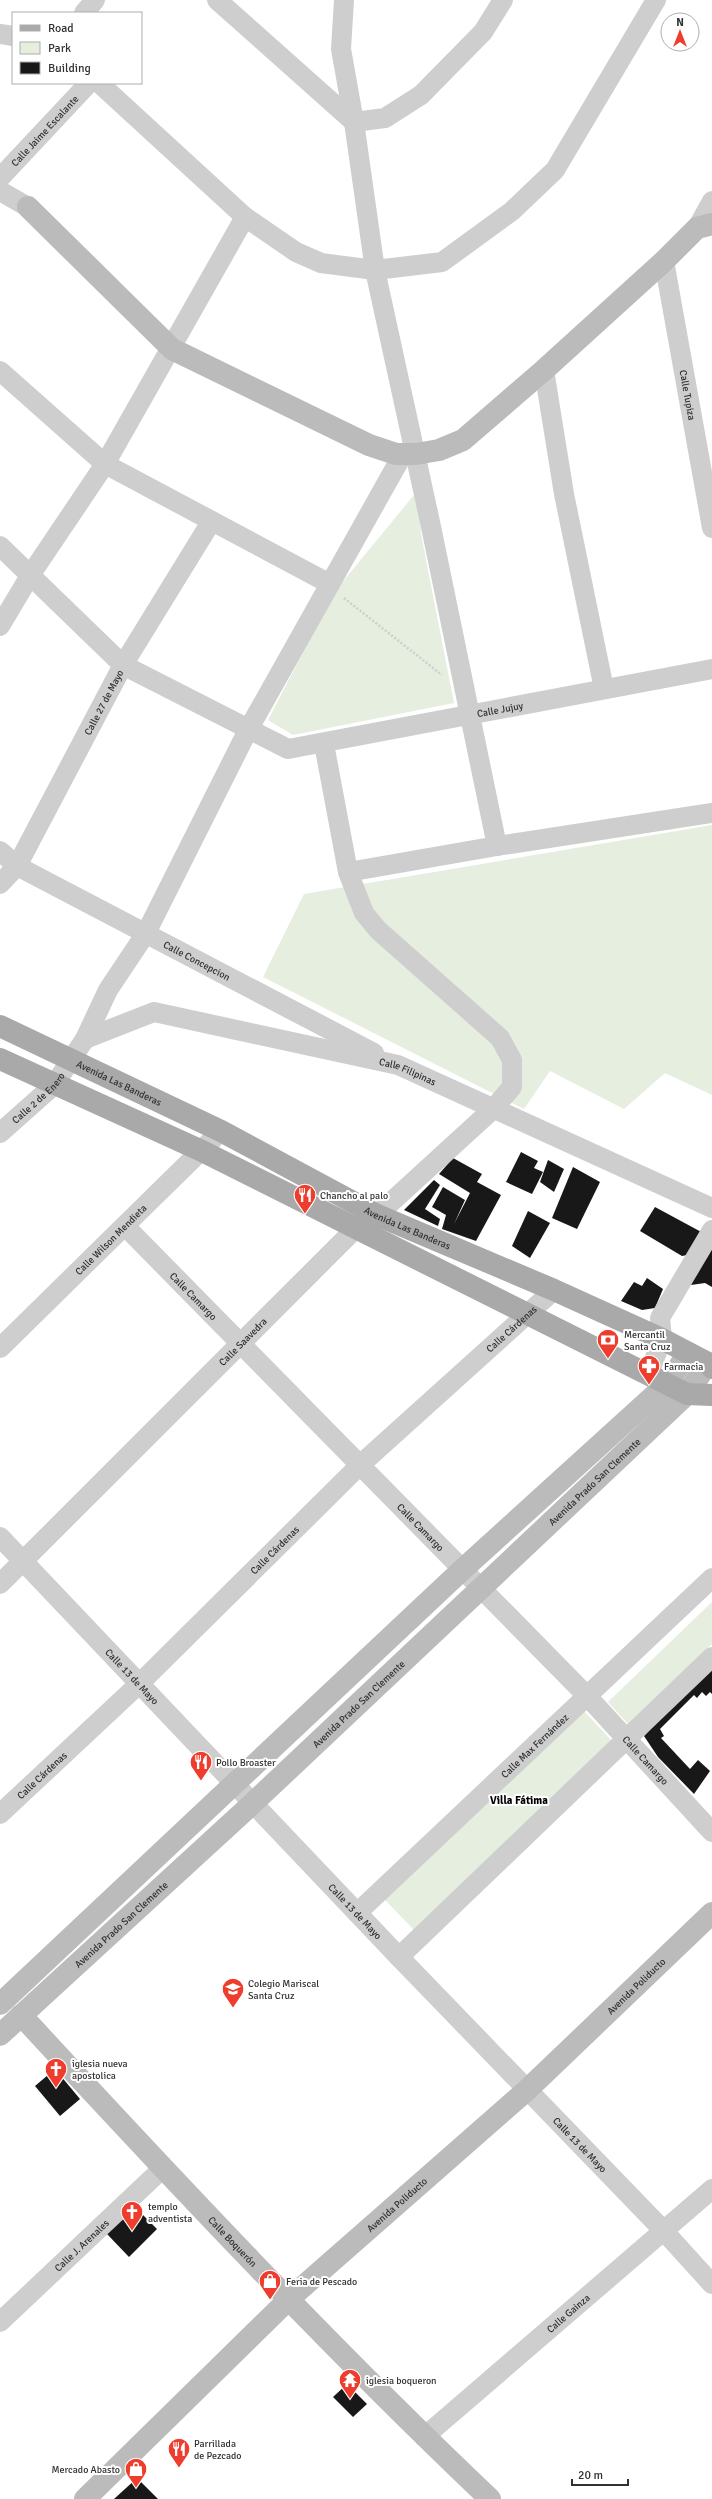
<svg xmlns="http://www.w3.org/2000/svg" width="712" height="2499" viewBox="0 0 712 2499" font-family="Signika,sans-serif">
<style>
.green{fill:#e5eedf}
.building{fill:#181818}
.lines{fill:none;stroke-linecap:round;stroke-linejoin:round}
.path{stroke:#cecece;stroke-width:2.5;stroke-dasharray:2 2;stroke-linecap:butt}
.street{stroke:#cecece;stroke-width:20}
.secondary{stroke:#bbb;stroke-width:22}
.primary{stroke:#a9a9a9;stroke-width:22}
.labels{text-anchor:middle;stroke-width:4;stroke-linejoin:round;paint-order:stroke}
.street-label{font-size:10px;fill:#313131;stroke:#fff}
.poi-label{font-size:10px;fill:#313131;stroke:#fff;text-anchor:start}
.neighbourhood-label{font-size:11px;font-weight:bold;fill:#000;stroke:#fff}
</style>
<rect width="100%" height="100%" fill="#fff"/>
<g class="green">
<path d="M419,489L421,534L454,703L293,735L268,720L335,591Z"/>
<path d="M712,825V1095L665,1073L624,1109L550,1071L524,1109L263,977L304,894Z"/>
<path d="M712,1602V1644L629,1725L608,1702Z"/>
<path d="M583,1710L613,1742L414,1930L383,1898Z"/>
</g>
<g class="building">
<path d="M521,1152L538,1161L534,1168L543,1172L532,1194L506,1182Z"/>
<path d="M453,1158L482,1174L477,1182L501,1195L476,1241L442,1229L446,1215L432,1207L443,1187L465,1200L454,1224L470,1193L439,1174Z"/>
<path d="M548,1160L564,1169L554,1192L540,1182Z"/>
<path d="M573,1167L600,1182L577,1229L552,1218Z"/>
<path d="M434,1180L440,1185L425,1209L440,1219L438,1226L404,1210Z"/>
<path d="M655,1207L705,1234L712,1230V1287L705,1283L691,1285L698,1253L682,1256L640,1231Z"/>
<path d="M528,1211L550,1223L530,1258L512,1246Z"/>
<path d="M647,1278L663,1289L655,1308L642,1310L621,1301L634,1282L642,1286Z"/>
<path d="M712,1659V1694L710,1692L706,1696L702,1692L697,1698L694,1695L660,1729L664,1736L661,1738L690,1769L698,1760L710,1771L694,1794L658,1757L644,1736Z"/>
<path d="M55,2069L80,2099L60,2116L35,2086Z"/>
<path d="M135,2207L157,2229L129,2257L107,2234Z"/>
<path d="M347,2384L367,2404L353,2417L333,2397Z"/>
<path d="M137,2478L158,2499H114Z"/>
</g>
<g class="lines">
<path class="path" d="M344,598L442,675"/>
<g class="street">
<path d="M217,0L354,122L385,118L421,95L483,32L503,0"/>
<path d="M344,0L341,49L354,122L375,270L430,522L497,846"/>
<path d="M84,13L95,0"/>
<path d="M0,34L13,36"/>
<path d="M99,83L245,217L296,252L321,263L375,270L442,262L512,211L555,170L656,0"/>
<path id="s1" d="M0,178L89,83"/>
<path d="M0,191L28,207"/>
<path d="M697,228L712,201"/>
<path id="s2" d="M664,261L712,528"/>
<path d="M544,370L564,494L604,689"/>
<path d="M0,371L105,464L330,584"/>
<path id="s3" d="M0,546L123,665L288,749L712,669"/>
<path d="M0,626L31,574L105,464L245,217"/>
<path id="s4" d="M0,851L17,866L374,1053"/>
<path d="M348,872L497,846L712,813"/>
<path id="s5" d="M0,884L17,866L123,665L211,522"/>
<path id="s6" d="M85,1039L154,1012L398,1065L712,1208"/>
<path id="s7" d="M0,1133L54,1085L85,1039L108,990L146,933L248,730L403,454"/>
<path id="s8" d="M125,1226L587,1696L712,1832"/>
<path id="s9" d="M0,1348L221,1131"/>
<path d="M649,1373L662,1339L660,1318L712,1230"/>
<path id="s10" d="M0,1537L399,1957L662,2229L712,2284"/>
<path id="s11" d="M0,1584L355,1229L377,1215L494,1108L512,1087V1060L500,1038L378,930L364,913L348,872L324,744"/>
<path id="s12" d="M0,1814L139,1684L360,1465L554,1290"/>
<path id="s13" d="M357,1913L712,1578"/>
<path d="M399,1957L712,1657"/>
<path id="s14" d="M0,2322L163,2168"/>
<path id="s15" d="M424,2437L712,2189"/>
</g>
<g class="secondary">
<path d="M28,207L172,349L369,445L396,454H416L439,450L463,440L544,370L664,261L697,228L712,224"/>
<path d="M0,2004L463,1569L668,1383L688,1353"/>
<path id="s16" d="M21,2015C173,2180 327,2344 490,2499"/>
<path id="s17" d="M0,2035L253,1803L687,1394L708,1363"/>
<path id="s18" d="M85,2499L290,2298L527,2090L712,1913"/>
</g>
<g class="primary">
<path id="s19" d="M0,1026L221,1131L377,1215L554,1290L662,1339L708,1363L712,1368"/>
<path d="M0,1059L202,1151L687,1394L712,1395"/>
</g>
</g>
<defs>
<g id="restaurant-pin" transform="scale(1.15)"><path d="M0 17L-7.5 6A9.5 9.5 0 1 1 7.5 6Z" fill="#ee3c2d" stroke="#fff"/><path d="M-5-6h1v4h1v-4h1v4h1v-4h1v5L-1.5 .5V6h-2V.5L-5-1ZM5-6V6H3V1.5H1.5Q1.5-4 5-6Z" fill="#fff"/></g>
<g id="bank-pin" transform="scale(1.15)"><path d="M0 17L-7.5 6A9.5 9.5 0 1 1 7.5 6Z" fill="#ee3c2d" stroke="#fff"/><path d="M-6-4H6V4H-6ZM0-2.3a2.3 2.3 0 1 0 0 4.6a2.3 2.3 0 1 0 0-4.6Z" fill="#fff"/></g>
<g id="pharmacy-pin" transform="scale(1.15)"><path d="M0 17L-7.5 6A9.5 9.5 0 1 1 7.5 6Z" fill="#ee3c2d" stroke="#fff"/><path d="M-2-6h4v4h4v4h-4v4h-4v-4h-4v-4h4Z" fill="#fff"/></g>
<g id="university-pin" transform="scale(1.15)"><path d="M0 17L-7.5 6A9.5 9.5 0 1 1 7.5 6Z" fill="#ee3c2d" stroke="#fff"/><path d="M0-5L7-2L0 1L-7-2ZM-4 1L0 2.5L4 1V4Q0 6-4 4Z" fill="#fff"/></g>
<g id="church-pin" transform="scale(1.15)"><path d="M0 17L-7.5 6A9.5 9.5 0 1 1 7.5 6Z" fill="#ee3c2d" stroke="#fff"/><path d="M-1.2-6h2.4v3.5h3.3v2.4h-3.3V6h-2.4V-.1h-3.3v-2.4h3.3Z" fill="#fff"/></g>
<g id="shop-pin" transform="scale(1.15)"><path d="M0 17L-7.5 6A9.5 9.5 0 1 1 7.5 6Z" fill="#ee3c2d" stroke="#fff"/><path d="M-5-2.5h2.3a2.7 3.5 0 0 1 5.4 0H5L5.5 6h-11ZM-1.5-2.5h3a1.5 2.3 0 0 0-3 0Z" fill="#fff"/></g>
<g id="temple-pin" transform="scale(1.15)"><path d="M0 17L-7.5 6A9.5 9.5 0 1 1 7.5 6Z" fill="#ee3c2d" stroke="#fff"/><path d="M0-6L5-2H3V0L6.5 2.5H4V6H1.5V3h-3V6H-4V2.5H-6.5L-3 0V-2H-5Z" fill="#fff"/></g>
</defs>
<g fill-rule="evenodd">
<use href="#restaurant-pin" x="305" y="1195"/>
<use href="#bank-pin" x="608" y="1340"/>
<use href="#pharmacy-pin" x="649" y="1366"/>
<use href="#restaurant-pin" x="201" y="1762"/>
<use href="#university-pin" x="233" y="1989"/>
<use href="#church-pin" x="56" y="2069"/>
<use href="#church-pin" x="132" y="2212"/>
<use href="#shop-pin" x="270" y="2281"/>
<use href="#temple-pin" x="350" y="2380"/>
<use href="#restaurant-pin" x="179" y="2449"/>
<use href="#shop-pin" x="136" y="2469"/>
</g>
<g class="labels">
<g class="street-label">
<text dy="4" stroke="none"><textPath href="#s1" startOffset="65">Calle Jaime Escalante</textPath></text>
<text dy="4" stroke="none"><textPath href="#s2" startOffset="136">Calle Tupiza</textPath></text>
<text dy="4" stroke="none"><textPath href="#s5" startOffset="210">Calle 27 de Mayo</textPath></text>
<text dy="4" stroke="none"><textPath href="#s3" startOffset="572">Calle Jujuy</textPath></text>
<text dy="4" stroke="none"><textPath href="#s4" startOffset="226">Calle Concepcion</textPath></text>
<text dy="4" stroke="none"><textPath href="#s6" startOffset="335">Calle Filipinas</textPath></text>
<text dy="4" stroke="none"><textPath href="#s19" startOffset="132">Avenida Las Banderas</textPath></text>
<text dy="4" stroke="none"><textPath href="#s7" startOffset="52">Calle 2 de Enero</textPath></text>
<text dy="4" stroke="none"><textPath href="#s19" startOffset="455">Avenida Las Banderas</textPath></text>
<text dy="4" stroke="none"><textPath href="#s9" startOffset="155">Calle Wilson Mendieta</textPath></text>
<text dy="4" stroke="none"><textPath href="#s8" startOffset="98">Calle Camargo</textPath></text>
<text dy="4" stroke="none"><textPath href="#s12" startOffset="705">Calle Cárdenas</textPath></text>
<text dy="4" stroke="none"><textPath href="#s11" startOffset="343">Calle Saavedra</textPath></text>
<text dy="4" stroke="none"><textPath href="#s17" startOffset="812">Avenida Prado San Clemente</textPath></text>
<text dy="4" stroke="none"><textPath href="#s8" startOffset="422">Calle Camargo</textPath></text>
<text dy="4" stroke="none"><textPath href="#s12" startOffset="381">Calle Cárdenas</textPath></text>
<text dy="4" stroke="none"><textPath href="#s10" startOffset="192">Calle 13 de Mayo</textPath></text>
<text dy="4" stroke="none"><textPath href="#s17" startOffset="488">Avenida Prado San Clemente</textPath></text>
<text dy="4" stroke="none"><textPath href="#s13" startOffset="244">Calle Max Fernández</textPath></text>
<text dy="4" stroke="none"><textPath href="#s8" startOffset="746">Calle Camargo</textPath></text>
<text dy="4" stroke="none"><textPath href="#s12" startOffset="57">Calle Cárdenas</textPath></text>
<text dy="4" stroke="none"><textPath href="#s10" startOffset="516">Calle 13 de Mayo</textPath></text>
<text dy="4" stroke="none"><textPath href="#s17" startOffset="164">Avenida Prado San Clemente</textPath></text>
<text dy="4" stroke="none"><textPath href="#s18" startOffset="753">Avenida Poliducto</textPath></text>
<text dy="4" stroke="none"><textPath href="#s10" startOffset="840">Calle 13 de Mayo</textPath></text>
<text dy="4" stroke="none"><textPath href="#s18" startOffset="429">Avenida Poliducto</textPath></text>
<text dy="4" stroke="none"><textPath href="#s16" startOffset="310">Calle Boquerón</textPath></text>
<text dy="4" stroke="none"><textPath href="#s14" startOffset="112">Calle J. Arenales</textPath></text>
<text dy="4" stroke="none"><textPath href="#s15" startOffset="190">Calle Gainza</textPath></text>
</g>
<g class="poi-label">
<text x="320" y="1199">Chancho al palo</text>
<text x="624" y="1338">Mercantil<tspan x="624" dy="12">Santa Cruz</tspan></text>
<text x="664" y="1370">Farmacia</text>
<text x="216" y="1766">Pollo Broaster</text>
<text x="248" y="1987">Colegio Mariscal<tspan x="248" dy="12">Santa Cruz</tspan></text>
<text x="72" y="2067">iglesia nueva<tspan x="72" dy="12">apostolica</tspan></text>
<text x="148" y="2210">templo<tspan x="148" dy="12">adventista</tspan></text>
<text x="286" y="2285">Feria de Pescado</text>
<text x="366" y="2384">iglesia boqueron</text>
<text x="194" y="2447">Parrillada<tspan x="194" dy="12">de Pezcado</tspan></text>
<text x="120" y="2473" text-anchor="end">Mercado Abasto</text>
</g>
<g class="neighbourhood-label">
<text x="519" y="1804">Villa Fátima</text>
</g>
</g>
<rect x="12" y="12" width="130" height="72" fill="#ffffff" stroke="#adadad"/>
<rect x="20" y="25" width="20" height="6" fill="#a9a9a9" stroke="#adadad"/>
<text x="48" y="32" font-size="12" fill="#313131">Road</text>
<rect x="20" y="42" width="20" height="12" fill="#e5eedf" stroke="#adadad"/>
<text x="48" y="52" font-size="12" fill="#313131">Park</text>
<rect x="20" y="62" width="20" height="12" fill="#181818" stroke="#adadad"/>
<text x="48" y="72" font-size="12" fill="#313131">Building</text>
<g transform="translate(680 32)"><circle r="19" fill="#ffffff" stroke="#adadad"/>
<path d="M0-3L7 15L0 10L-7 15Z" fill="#ee3c2d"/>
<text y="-6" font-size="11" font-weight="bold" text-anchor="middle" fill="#313131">N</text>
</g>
<path d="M572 2479v6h56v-6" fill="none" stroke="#313131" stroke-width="2"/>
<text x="578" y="2479" font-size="12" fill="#313131" stroke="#ffffff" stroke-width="3" paint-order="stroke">20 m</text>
</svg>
